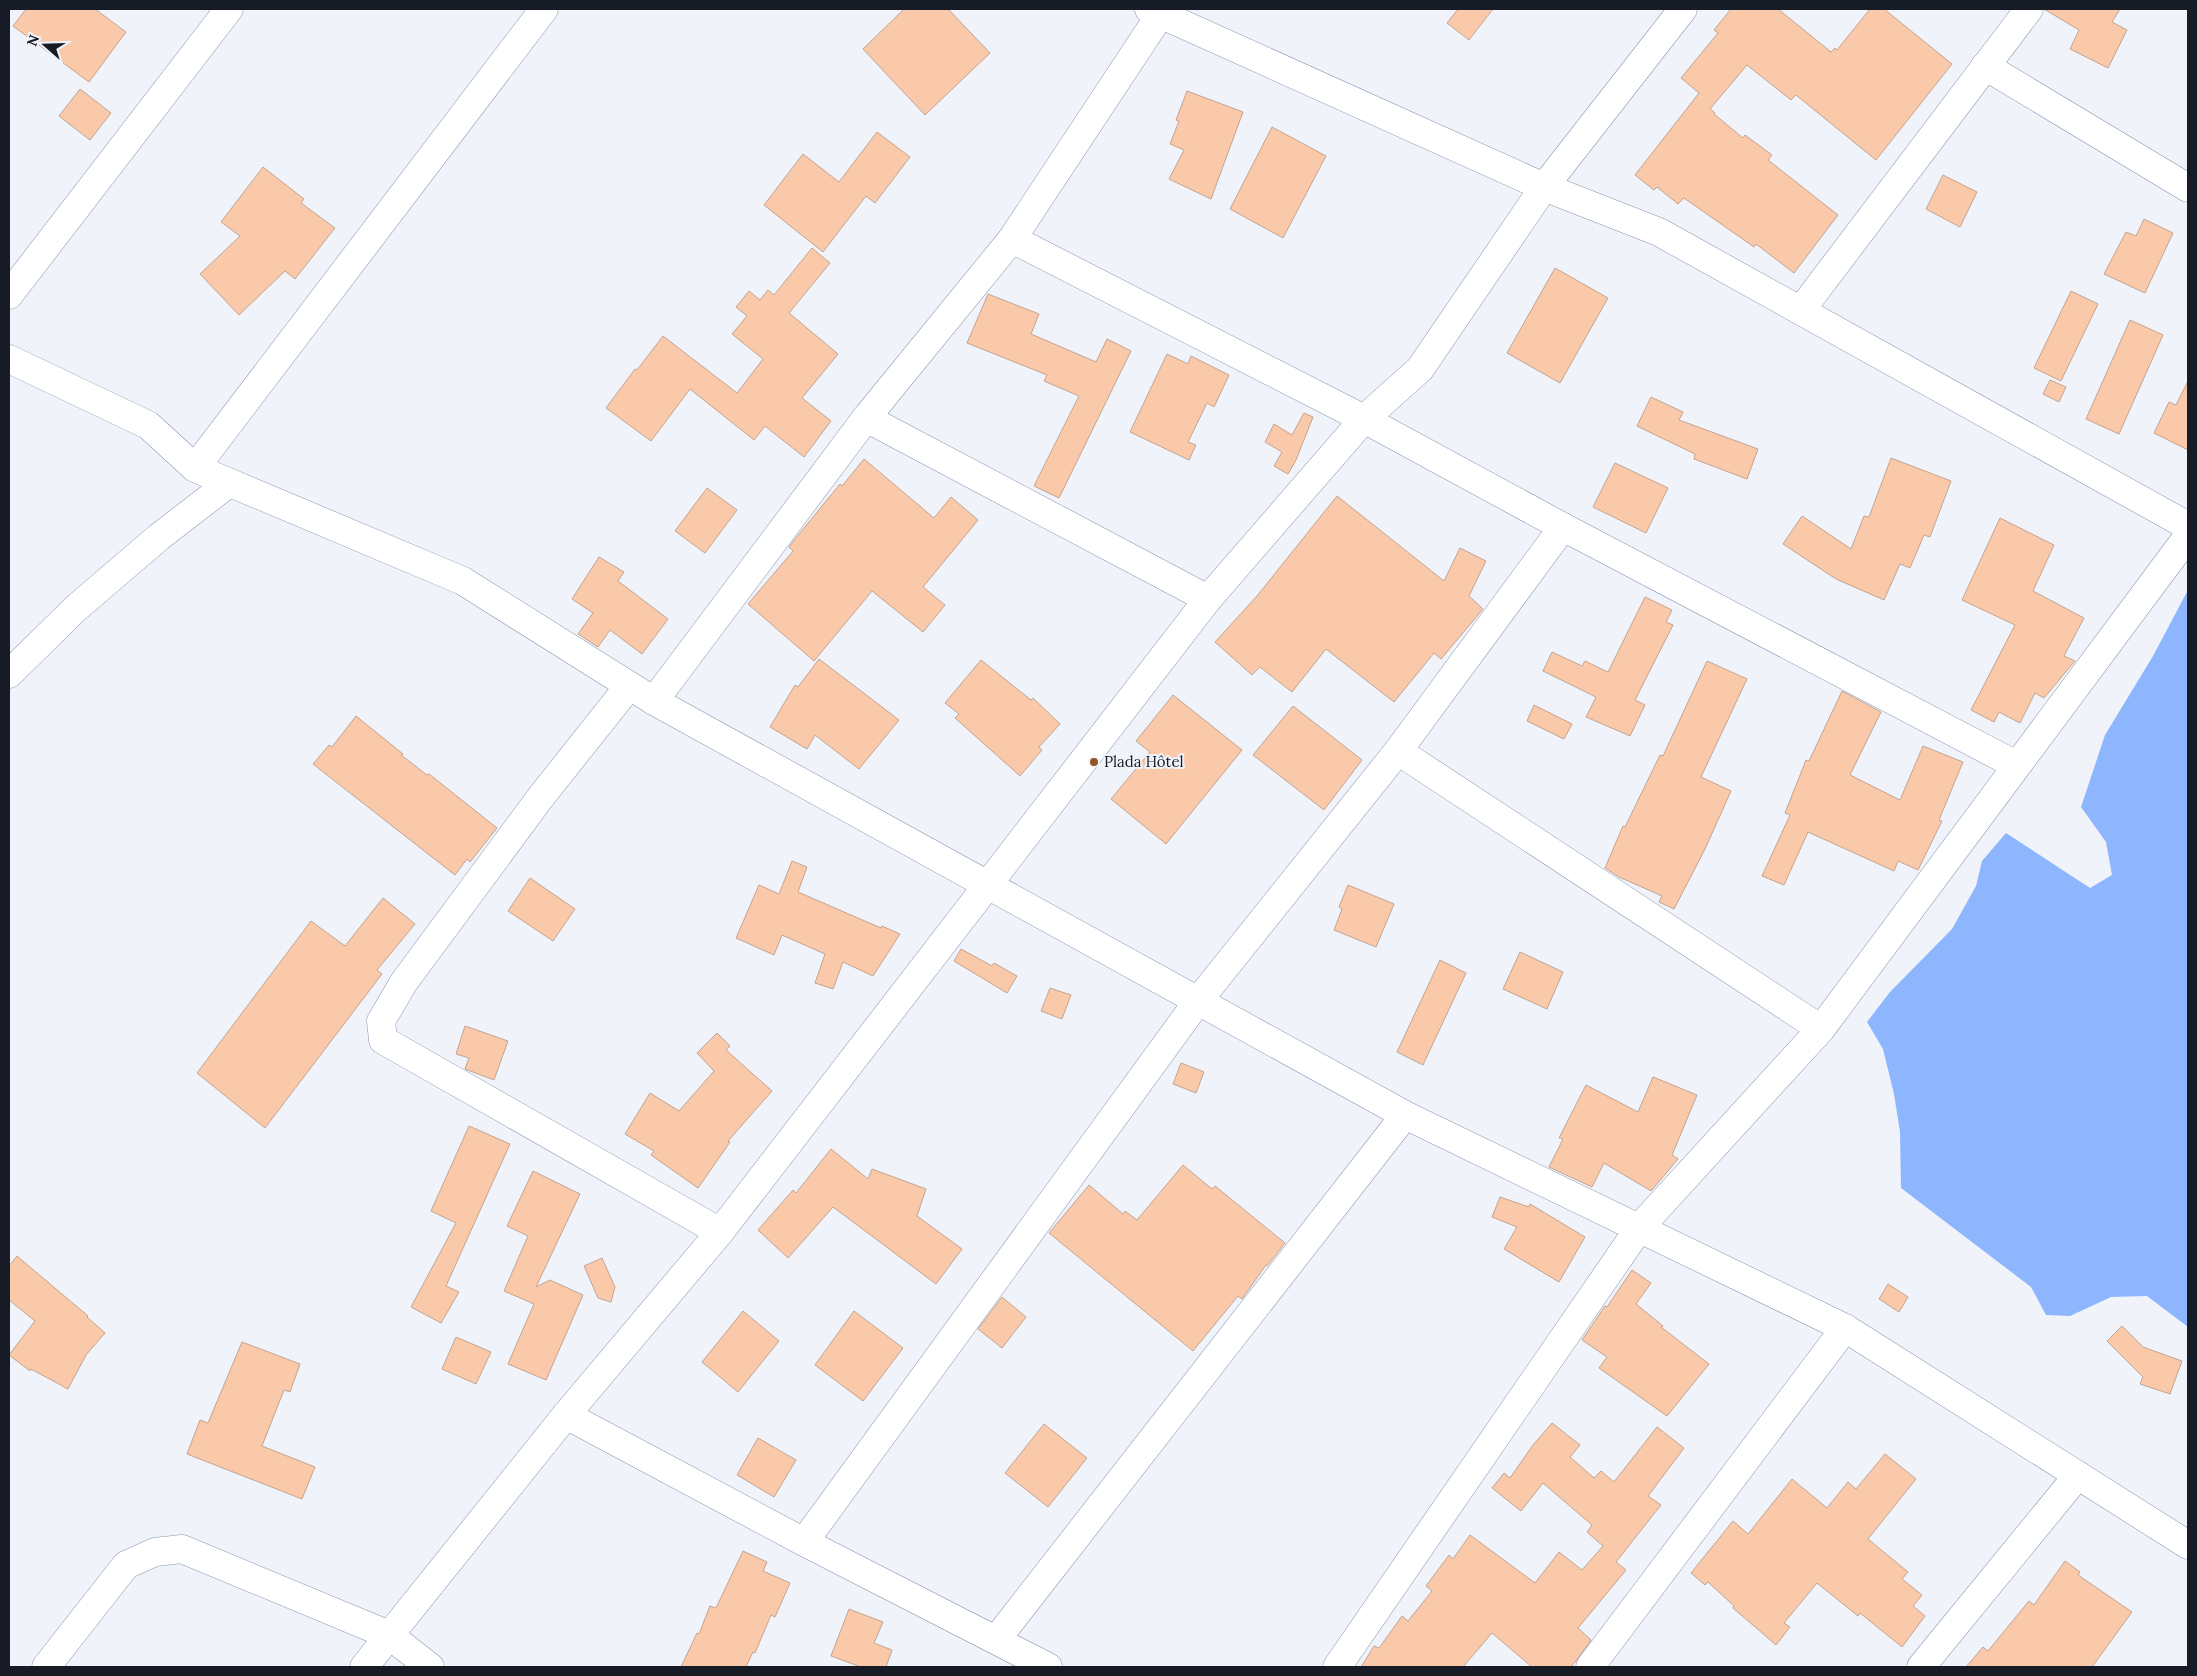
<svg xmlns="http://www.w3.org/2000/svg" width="2197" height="1676" viewBox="0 0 2197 1676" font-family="Lora,serif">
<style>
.forest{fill:#8eb6ff}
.building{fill:#f9c9aa;stroke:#c3a491}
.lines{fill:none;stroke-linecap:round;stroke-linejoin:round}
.minor-casing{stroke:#8797b3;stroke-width:29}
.minor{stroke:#fff;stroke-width:28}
.poi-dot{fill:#975423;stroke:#f0f3f9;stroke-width:2}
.labels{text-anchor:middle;stroke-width:4;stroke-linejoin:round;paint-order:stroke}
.poi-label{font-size:15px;fill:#161b26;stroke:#f0f3f9;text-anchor:start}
</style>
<rect width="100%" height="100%" fill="#f0f3f9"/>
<path class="forest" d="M2188,590V1327L2147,1296L2111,1297L2070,1316L2046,1315L2031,1287L1901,1188L1900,1132L1894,1094L1883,1049L1867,1022L1890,992L1952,929L1976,886L1982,861L2006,833L2090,888L2112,875L2106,842L2081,807L2105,735L2153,656Z"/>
<g class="building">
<path d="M26,9H95L126,32L89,82L13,26Z"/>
<path d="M904,9H948L990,53L925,115L863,49Z"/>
<path d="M1458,9H1493L1469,40L1447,23Z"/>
<path d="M1731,9H1778L1831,52L1835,48L1837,50L1870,9H1884L1952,64L1876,160L1796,95L1791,100L1747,65L1710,109L1715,113L1714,114L1743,138L1745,135L1772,155L1768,160L1838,215L1794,273L1756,244L1754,247L1684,198L1678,204L1657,187L1654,190L1635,175L1699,93L1681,78L1718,33L1714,30Z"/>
<path d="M2044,9H2120L2112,22L2127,30L2108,68L2070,49L2079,30Z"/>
<path d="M80,89L111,113L90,140L59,116Z"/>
<path d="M1187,91L1243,112L1211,199L1169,179L1184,150L1170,144L1179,121L1176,120Z"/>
<path d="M1272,127L1326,156L1283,238L1230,209Z"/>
<path d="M877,132L910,157L875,203L866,196L823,252L764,205L803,154L839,182Z"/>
<path d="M263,167L304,199L301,203L335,228L295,279L285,271L239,315L200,274L240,236L221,222Z"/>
<path d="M1943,175L1977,192L1960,227L1926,209Z"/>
<path d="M2144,219L2173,233L2145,293L2104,274L2126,232L2136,236Z"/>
<path d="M812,248L830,263L789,313L838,354L802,398L831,421L804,457L765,426L754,440L690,389L651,441L606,408L635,369L637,370L663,336L737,393L763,359L732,334L747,316L736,307L749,291L760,300L768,290L774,295Z"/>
<path d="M1555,268L1608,298L1560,383L1507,353Z"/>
<path d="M2071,291L2098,304L2061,381L2034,368Z"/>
<path d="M988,294L1039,314L1031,334L1096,362L1107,339L1131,351L1059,498L1034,486L1079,396L1044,381L1047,375L967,343Z"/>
<path d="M2130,320L2163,335L2119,434L2086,419Z"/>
<path d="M1167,354L1188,364L1191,356L1229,375L1214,407L1207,403L1188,442L1196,445L1189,460L1130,432Z"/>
<path d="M2050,380L2066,387L2059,402L2043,394Z"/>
<path d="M2188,381V450L2154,433L2169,402L2176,405Z"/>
<path d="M1651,397L1683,412L1679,420L1758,449L1747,479L1694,459L1695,454L1637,426Z"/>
<path d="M1304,413L1313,417L1296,460L1288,474L1274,466L1282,452L1265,442L1274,424L1292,435Z"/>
<path d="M1891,458L1951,481L1930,537L1924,535L1910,568L1900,564L1884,600L1836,579L1783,544L1802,516L1851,549L1864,516L1869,517Z"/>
<path d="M864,459L934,518L951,497L978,520L923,587L945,605L923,632L872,591L814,661L748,604L793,551L789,547L795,539L840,484L842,486Z"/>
<path d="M1615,463L1668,488L1646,533L1593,507Z"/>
<path d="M707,488L737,510L705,553L675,531Z"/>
<path d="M1337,496L1444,581L1460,548L1486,561L1469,596L1483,609L1441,659L1434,653L1394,702L1326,649L1292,692L1260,667L1252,675L1215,642L1257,596Z"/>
<path d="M2000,518L2054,545L2033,591L2084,618L2064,656L2075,661L2044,698L2035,693L2020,723L1999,712L1994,722L1971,710L2015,625L1962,600Z"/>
<path d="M599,557L624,572L618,581L668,619L642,654L610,630L598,647L578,634L593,613L572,599Z"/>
<path d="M1645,597L1672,610L1666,622L1673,625L1635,700L1645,705L1630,736L1586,717L1596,697L1543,671L1552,652L1582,666L1585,661L1608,672Z"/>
<path d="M819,659L899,720L859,769L815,735L807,749L770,727L795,685L798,687Z"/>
<path d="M981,660L1031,700L1033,698L1060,724L1039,747L1042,750L1020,776L955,718L959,714L945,703Z"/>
<path d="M1707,661L1747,679L1701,777L1731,791L1705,849L1674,909L1659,902L1662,896L1619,877L1605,868L1623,826L1625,827L1660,755L1663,756Z"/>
<path d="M1842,691L1881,712L1850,775L1900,800L1923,746L1963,762L1939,820L1942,821L1918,870L1898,861L1894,871L1808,832L1784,885L1762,876L1790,815L1785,813L1806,760L1809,761Z"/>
<path d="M1173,695L1242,750L1166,844L1111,799L1150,752L1136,741Z"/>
<path d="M1534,705L1572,724L1564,739L1527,721Z"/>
<path d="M1293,706L1362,760L1324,810L1253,755Z"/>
<path d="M356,716L403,754L401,755L427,775L429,774L497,828L470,862L467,859L455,875L313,764L329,745L332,747Z"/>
<path d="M792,861L807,867L798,892L881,928L882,926L900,934L873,976L843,962L833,989L815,983L825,954L782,935L774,955L736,938L759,885L779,894Z"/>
<path d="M530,878L575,909L553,941L508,911Z"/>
<path d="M1348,885L1394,904L1376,947L1334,930L1342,909L1339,907Z"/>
<path d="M383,898L415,924L377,970L382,974L265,1128L197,1073L311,921L345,946Z"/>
<path d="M961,949L992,966L994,963L1017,976L1007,993L954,961Z"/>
<path d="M1520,952L1563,972L1547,1009L1503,989Z"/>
<path d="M1440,960L1466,973L1423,1065L1397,1052Z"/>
<path d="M1050,988L1071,995L1062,1019L1041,1011Z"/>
<path d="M465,1026L508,1041L494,1080L465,1069L469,1058L456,1054Z"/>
<path d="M717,1033L730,1046L726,1050L772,1091L728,1141L730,1142L698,1188L651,1155L654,1151L625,1134L650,1093L679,1111L714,1071L697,1053Z"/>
<path d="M1181,1063L1204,1072L1196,1093L1173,1084Z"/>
<path d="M1653,1077L1697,1095L1672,1155L1678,1159L1651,1191L1604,1163L1592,1187L1549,1167L1563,1139L1559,1138L1586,1085L1638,1112Z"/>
<path d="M469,1126L510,1144L446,1286L459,1292L441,1323L411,1307L456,1223L431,1211Z"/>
<path d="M831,1149L868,1179L872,1169L926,1189L917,1216L962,1249L936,1284L833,1207L788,1258L758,1230L793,1190L796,1193Z"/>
<path d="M1183,1165L1212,1189L1215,1186L1285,1243L1267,1266L1266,1265L1242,1299L1238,1296L1193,1351L1049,1233L1089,1185L1123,1214L1125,1211L1137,1220Z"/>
<path d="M533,1171L580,1194L536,1287L550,1280L583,1295L546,1380L508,1364L534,1304L504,1291L528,1236L507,1226Z"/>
<path d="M1500,1197L1529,1207L1530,1204L1585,1237L1559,1282L1504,1249L1517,1227L1492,1217Z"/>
<path d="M17,1256L88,1316L87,1317L105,1333L86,1355L68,1389L31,1369L30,1371L9,1355L35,1321L9,1300V1266Z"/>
<path d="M602,1258L615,1287L611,1302L598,1298L584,1266Z"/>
<path d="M1632,1270L1651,1283L1636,1304L1663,1326L1661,1327L1709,1364L1667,1416L1599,1368L1607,1357L1582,1340L1605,1306L1607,1307Z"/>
<path d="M1888,1284L1908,1297L1899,1312L1879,1299Z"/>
<path d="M1002,1297L1026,1317L1002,1348L978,1329Z"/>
<path d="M743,1311L779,1341L738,1392L702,1362Z"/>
<path d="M854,1311L903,1348L863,1401L815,1365Z"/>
<path d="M2122,1326L2143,1347L2182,1361L2170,1394L2140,1384L2143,1377L2107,1341Z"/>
<path d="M456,1337L491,1352L476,1384L442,1369Z"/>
<path d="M242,1342L300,1364L290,1392L284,1390L262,1446L315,1467L302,1499L187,1454L200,1420L208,1423Z"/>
<path d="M1552,1423L1580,1445L1570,1457L1594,1478L1601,1471L1614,1482L1657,1427L1684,1448L1648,1496L1661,1505L1616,1562L1626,1570L1578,1628L1591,1640L1576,1661L1571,1667H1532L1492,1633L1463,1667H1361L1374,1646L1379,1648L1402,1616L1408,1621L1432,1591L1426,1586L1449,1555L1453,1559L1470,1535L1535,1583L1559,1552L1582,1570L1603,1546L1587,1532L1592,1525L1543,1483L1521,1511L1492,1488L1504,1473L1510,1478L1533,1445Z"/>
<path d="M1044,1424L1087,1458L1048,1507L1005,1473Z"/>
<path d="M758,1438L796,1460L774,1497L737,1475Z"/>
<path d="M1885,1454L1916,1479L1868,1539L1908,1572L1902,1579L1922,1595L1913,1606L1925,1616L1902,1647L1860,1613L1858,1616L1817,1583L1784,1623L1790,1627L1776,1645L1733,1608L1734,1606L1708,1582L1705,1585L1691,1573L1733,1521L1748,1534L1792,1479L1827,1508L1848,1482L1856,1489Z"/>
<path d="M743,1551L767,1562L763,1571L790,1583L775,1617L771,1615L755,1653L753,1652L746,1667H681L697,1633L699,1634L710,1606L716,1608Z"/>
<path d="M2065,1561L2080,1572L2078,1575L2132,1612L2092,1667H1966L1983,1647L1988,1651L2029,1601L2034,1605Z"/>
<path d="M849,1609L883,1622L874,1643L892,1650L886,1667H861L831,1656Z"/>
</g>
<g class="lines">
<g class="minor-casing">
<g id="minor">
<path d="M1149,9L1544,187L1659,232L2188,526"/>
<path d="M1985,66L2188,188"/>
<path d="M1012,239L1160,15"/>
<path d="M9,295L229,9"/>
<path d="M1801,310L2029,9"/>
<path d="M9,359L148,425L195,468L463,581L654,701L1405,1115L1845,1328L2188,1545"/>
<path d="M866,418L1208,599"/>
<path d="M195,468L544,9"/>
<path d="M9,674L75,609L159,537L229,483"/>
<path d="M629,686L540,798L404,982L381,1021L383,1040L720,1232"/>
<path d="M654,701L866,418L1012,239L1364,419L1563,527L2016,765"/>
<path d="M1398,751L1821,1029"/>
<path d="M566,1415L804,1542L1048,1667"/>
<path d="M804,1542L1198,1001L1398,751L1563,527"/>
<path d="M996,1640L1405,1115"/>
<path d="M46,1667L126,1565L155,1552L182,1549L389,1635L430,1667"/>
<path d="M364,1667L566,1415L720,1232L1208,599L1364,419L1420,369L1544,187L1683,9"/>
<path d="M1337,1667L1640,1227L1821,1029L2188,536"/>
<path d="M1590,1667L1845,1328"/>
<path d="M1921,1667L2078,1475"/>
</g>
</g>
<use href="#minor" class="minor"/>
</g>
<circle class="poi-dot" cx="1094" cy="762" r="5"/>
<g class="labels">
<g class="poi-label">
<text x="1104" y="767">Plada Hôtel</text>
</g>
</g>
<rect width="2197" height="1676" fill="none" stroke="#161b26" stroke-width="20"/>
<g transform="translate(45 45) rotate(290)" stroke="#f0f3f9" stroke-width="4" paint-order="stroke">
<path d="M0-4L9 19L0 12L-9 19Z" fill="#161b26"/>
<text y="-8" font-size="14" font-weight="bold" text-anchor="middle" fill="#161b26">N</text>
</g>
</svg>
